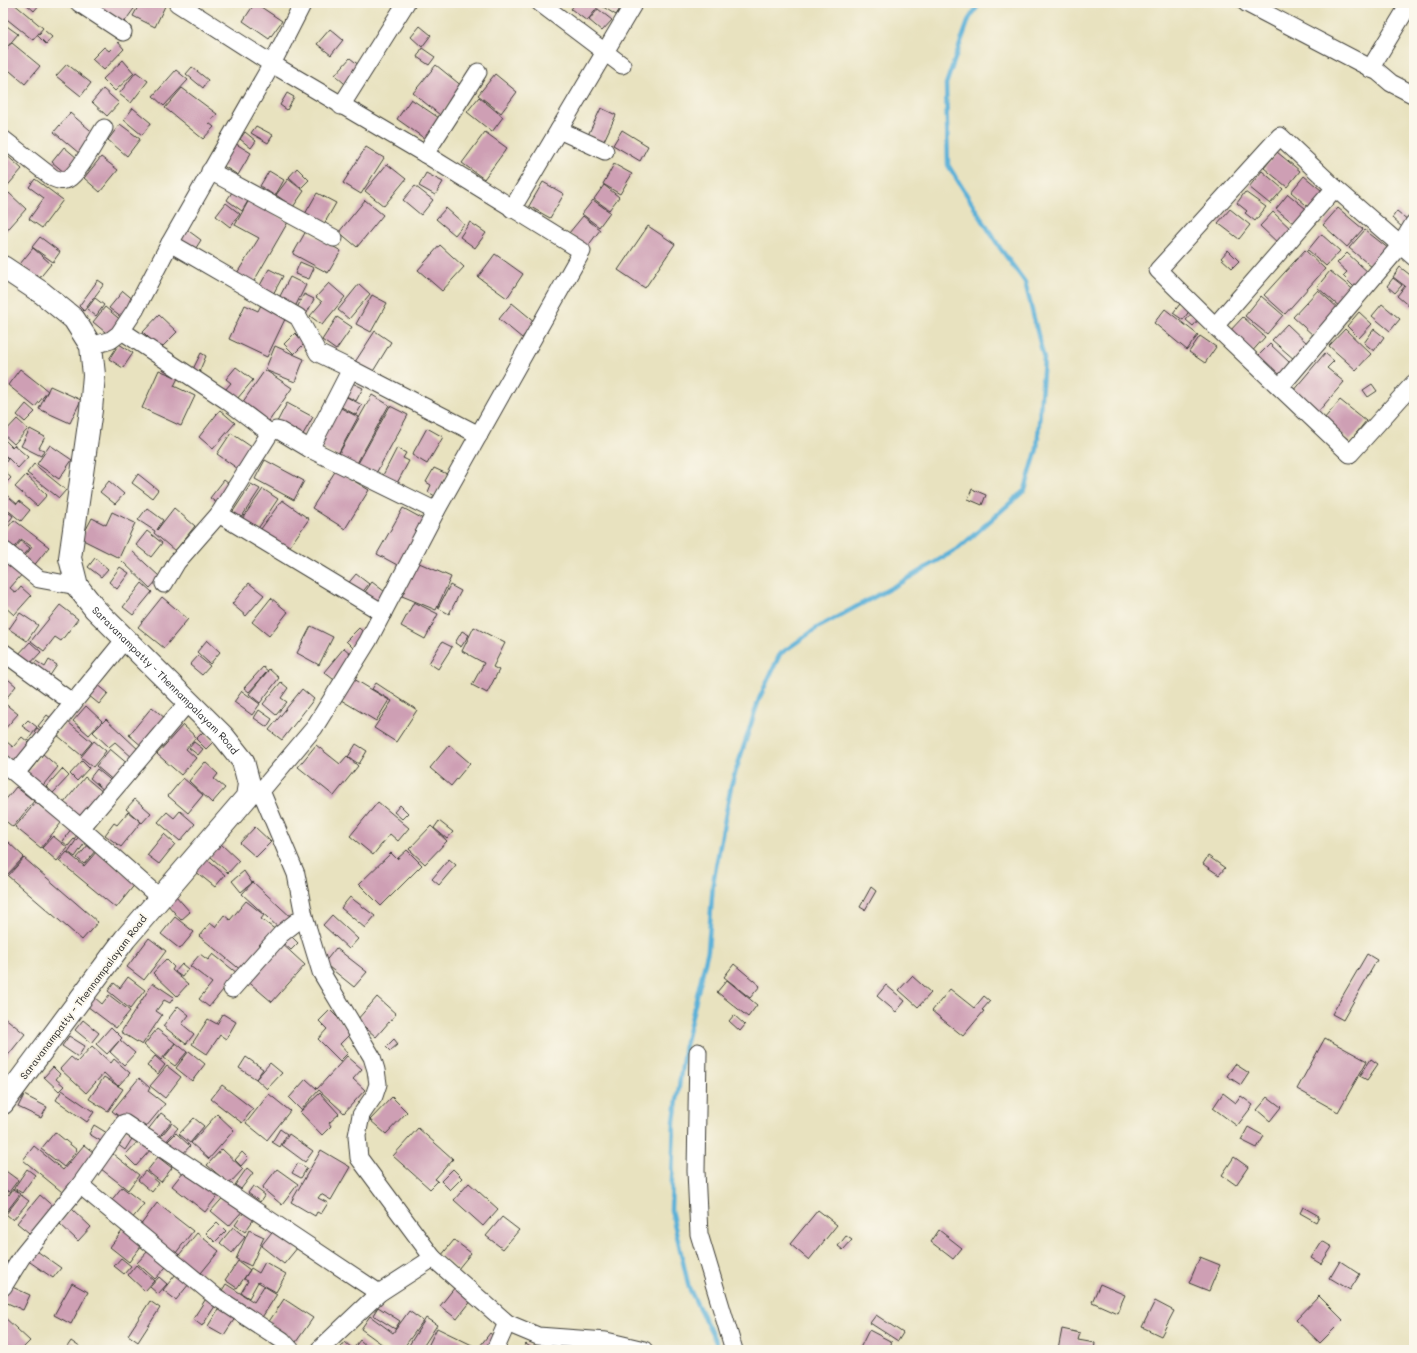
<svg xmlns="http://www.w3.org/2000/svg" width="1417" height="1353" viewBox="0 0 1417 1353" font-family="Mali,sans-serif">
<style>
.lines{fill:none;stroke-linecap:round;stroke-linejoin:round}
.stream{stroke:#5cb1d8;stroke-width:4.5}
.building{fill:#ce9fb4}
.street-casing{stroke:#3b3a34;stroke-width:19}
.secondary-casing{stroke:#3b3a34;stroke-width:24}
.street{stroke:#fff;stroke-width:17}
.secondary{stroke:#fff;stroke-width:22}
.labels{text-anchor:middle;stroke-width:4;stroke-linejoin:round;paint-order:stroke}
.street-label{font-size:10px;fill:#1c1c1c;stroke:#fbf7ec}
</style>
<rect width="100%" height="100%" fill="#fbf7ec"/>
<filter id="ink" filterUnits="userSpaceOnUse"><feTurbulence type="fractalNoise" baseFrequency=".025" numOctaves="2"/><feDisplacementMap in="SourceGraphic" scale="8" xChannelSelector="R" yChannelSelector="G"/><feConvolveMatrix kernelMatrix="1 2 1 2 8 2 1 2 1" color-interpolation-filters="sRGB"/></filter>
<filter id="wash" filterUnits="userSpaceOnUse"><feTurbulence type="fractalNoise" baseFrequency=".012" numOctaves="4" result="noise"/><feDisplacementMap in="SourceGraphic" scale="16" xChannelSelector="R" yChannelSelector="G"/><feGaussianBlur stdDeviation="0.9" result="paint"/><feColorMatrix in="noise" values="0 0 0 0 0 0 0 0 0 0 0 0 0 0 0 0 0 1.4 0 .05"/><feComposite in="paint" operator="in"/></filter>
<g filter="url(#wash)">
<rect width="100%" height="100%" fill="#e8e2bf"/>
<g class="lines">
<path class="stream" d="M719,1350L718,1346L689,1288L671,1210L674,1121L685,1045L708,950L713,883L731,786L759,699L780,654L817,628L900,583L959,548L1025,490L1037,449L1044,359L1025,282L1000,248L948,165L946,84L969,19L980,3"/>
</g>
<g id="blocks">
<g class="building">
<path d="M4,3H13L43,28L33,40L3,16Z"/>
<path d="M25,3H41L34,11Z"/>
<path d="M105,3H132L136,6L122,25L101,9Z"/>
<path d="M140,3L166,4L155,27L133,16Z"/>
<path d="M255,3L282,21L269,39L243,21Z"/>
<path d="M576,3H593L598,7L587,21L571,9Z"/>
<path d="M597,3H624L616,15Z"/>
<path d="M598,9L612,20L602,31L589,20Z"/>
<path d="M4,24L18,34L8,46L12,43L40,66L25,84L3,65V53L8,48L3,44Z"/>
<path d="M420,26L431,35L422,47L411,37Z"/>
<path d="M330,29L343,40L331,55L317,44Z"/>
<path d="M44,30L52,37L46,44L38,36Z"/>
<path d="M118,42L124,49L104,70L92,59L104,47L109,51Z"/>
<path d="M422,48L435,57L429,65L417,57Z"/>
<path d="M350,58L360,66L345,84L335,75Z"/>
<path d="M123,60L134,73L115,91L103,79Z"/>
<path d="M67,64L91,83L81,96L56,76Z"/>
<path d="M436,65L463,87L440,115L413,93Z"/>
<path d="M192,67L208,80L203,88L186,74Z"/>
<path d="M176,70L188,80L164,106L153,96Z"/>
<path d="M136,72L148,81L131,103L119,94Z"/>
<path d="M495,74L517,92L501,113L478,95Z"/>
<path d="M182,88L217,114L209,123L214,127L203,139L165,108Z"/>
<path d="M103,89L119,103L107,116L92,102Z"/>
<path d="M287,93L294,97L287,110L280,105Z"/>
<path d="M479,97L503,117L492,132L467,112Z"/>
<path d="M411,99L442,120L428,141L397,119Z"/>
<path d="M133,108L151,123L142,135L124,120Z"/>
<path d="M601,108L616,115L603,143L588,135Z"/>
<path d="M70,113L96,135L80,154L54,132Z"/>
<path d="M120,124L140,139L127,156L108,140Z"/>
<path d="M256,126L273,135L268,143L251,133Z"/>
<path d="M622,130L648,146L640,161L613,145Z"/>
<path d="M245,132L256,141L251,148L240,139Z"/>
<path d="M485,132L507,148L484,179L462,163Z"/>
<path d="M233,142L251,153L238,175L220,164Z"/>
<path d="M64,147L77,158L65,173L52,162Z"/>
<path d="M366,147L384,158L361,194L343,183Z"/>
<path d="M3,152L22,169L3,191Z"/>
<path d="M1277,152L1300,171L1287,187L1264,168Z"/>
<path d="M101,157L118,170L100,192L84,178Z"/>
<path d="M387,164L406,179L384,206L365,191Z"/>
<path d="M614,164L632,174L620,194L603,184Z"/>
<path d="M297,168L309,180L301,188L289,177Z"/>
<path d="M269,171L284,180L275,196L260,186Z"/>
<path d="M1262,171L1283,189L1270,204L1249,187Z"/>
<path d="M426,173L443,182L435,195L419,186Z"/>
<path d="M1304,176L1327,195L1313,211L1291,192Z"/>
<path d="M35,179L63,200L42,228L29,219L44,198L29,187Z"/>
<path d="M288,179L304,191L293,207L276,195Z"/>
<path d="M543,182L564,194L550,218L529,206Z"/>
<path d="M604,185L619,197L609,210L594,199Z"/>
<path d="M236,186L251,196L242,211L227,200Z"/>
<path d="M415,186L433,200L421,215L403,200Z"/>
<path d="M1245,192L1266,207L1255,221L1245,213L1247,211L1237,203Z"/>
<path d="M9,193L26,209L3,235V200Z"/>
<path d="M317,193L336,203L324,224L305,214Z"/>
<path d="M1288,194L1311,213L1299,228L1276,209Z"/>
<path d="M249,200L288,222L250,288L234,278L259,238L235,225Z"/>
<path d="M365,200L383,215L357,247L339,232Z"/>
<path d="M593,200L610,212L599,227L582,214Z"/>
<path d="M226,203L240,214L230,227L216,216Z"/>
<path d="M446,208L464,224L455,235L436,219Z"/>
<path d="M1338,208L1363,229L1347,247L1323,225Z"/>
<path d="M1230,209L1250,225L1239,239L1218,223Z"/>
<path d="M1397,211L1409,221L1403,228L1392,218Z"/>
<path d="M1273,212L1294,232L1281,246L1260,226Z"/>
<path d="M583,216L600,230L587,247L569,233Z"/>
<path d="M470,222L486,233L475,248L460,237Z"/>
<path d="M648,226L675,244L645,288L618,270Z"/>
<path d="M186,229L201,240L194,251L178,240Z"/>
<path d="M1365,230L1389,249L1373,268L1349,248Z"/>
<path d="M306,231L341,251L328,273L293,254Z"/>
<path d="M1321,234L1340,251L1326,266L1308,250Z"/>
<path d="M40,237L60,252L53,262L32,247Z"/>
<path d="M440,245L464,267L442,291L418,270Z"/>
<path d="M33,248L51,264L38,280L20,264Z"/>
<path d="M1228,250L1239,261L1232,268L1221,258Z"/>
<path d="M1305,250L1325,269L1285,314L1264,295Z"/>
<path d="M1347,253L1370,274L1356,289L1343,276L1347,272L1337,263Z"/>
<path d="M495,254L523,274L507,298L478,277Z"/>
<path d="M300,262L314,268L309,279L295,274Z"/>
<path d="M1400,267L1414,278V304L1411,308L1397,296L1405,286L1393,277Z"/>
<path d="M269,269L283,276L272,296L258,289Z"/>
<path d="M1330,271L1355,291L1341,308L1317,287Z"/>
<path d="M290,277L306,285L295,307L279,298Z"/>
<path d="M1393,278L1402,285L1395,293L1387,286Z"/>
<path d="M98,280L104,284L84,311L79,306Z"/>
<path d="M329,283L345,297L322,325L310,316L322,302L316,297Z"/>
<path d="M359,284L370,294L349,319L338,310Z"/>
<path d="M1318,290L1339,309L1314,336L1293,317Z"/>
<path d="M123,291L135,301L122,318L109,308Z"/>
<path d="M304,294L314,299L306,315L296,310Z"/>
<path d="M372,295L387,303L371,332L356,324Z"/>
<path d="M1261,296L1283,315L1267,334L1245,316Z"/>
<path d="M95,298L104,305L96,316L87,309Z"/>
<path d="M1183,300L1192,307L1183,320L1173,313Z"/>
<path d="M512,303L535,322L522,338L499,319Z"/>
<path d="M1382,304L1400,319L1390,331L1372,316Z"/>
<path d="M245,305L258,311L261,305L286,317L267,357L229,339Z"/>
<path d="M105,307L123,322L111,337L93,322Z"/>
<path d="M1165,309L1198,335L1187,350L1154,323Z"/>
<path d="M1193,312L1200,318L1193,326L1186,320Z"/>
<path d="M1359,312L1372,324L1359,338L1347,326Z"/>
<path d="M159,315L177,332L160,349L143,332Z"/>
<path d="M337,317L352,327L336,350L322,340Z"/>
<path d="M1243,317L1265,337L1249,355L1227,334Z"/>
<path d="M1287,324L1309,345L1295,360L1272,340Z"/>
<path d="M1345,329L1371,354L1356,370L1329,346Z"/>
<path d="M1374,329L1384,337L1374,351L1364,343Z"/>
<path d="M375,331L391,342L372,373L355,362Z"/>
<path d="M295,333L305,343L294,354L284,344Z"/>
<path d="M1200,336L1216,347L1205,363L1189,352Z"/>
<path d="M119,344L133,353L123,368L109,359Z"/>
<path d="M1270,344L1290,363L1276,379L1255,359Z"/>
<path d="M275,346L304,359L295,382L265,370Z"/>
<path d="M201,353L206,356L199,372L193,369Z"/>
<path d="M1325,353L1334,361L1327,368L1344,382L1317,413L1292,392Z"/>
<path d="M236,367L253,380L237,399L225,390L231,383L226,379Z"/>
<path d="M20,369L48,391L35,407L8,385Z"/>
<path d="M159,370L178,378L174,386L195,396L181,426L142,408Z"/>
<path d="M265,370L292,388L267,424L240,406Z"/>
<path d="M350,382L363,388L356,401L344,395Z"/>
<path d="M1372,384L1377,391L1368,397L1363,390Z"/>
<path d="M50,386L81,400L70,423L39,409Z"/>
<path d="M341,394L362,405L356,415L336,404Z"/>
<path d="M372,395L389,405L355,467L337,457Z"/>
<path d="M1340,400L1366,421L1350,441L1324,419Z"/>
<path d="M287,403L313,417L302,436L277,422Z"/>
<path d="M26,404L35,412L25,422L17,415Z"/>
<path d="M337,406L358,417L337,456L316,445Z"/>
<path d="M390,406L408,415L374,477L356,467Z"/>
<path d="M220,410L235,423L213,449L199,437Z"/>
<path d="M17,419L28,429L14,444L3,434Z"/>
<path d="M427,428L443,437L427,464L412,455Z"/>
<path d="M30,429L45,437L39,448L44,450L41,456L21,446Z"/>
<path d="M231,433L256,450L241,471L217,454Z"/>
<path d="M3,438L12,447L14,445L28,457L18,468L3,453Z"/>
<path d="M50,445L72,460L59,479L37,464Z"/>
<path d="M397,448L406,453L403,458L409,461L396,485L382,477Z"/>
<path d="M3,455L8,459L3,466Z"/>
<path d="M265,460L304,481L294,500L255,479Z"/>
<path d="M34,464L66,490L59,498L27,473Z"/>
<path d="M434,468L447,474L435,496L428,492L431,485L426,482Z"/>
<path d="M336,470L369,490L345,529L312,508Z"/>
<path d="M5,471L11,478L3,486V473Z"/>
<path d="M138,474L158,490L152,498L132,483Z"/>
<path d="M26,475L47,495L37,506L15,487Z"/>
<path d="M224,480L234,488L221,506L210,498Z"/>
<path d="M109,481L124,494L115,504L100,492Z"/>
<path d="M251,484L260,489L239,521L230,516Z"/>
<path d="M263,489L278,499L255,533L240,522Z"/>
<path d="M972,489L986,495L982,505L968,499Z"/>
<path d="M3,492L17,504L19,501L30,510L21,521L5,508L3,510Z"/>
<path d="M282,500L309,519L285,553L258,533Z"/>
<path d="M147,508L163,520L157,530L174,508L195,526L175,551L154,533L155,531L138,520Z"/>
<path d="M403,508L425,520L399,566L377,554Z"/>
<path d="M5,510L13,516L6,526L3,525Z"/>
<path d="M112,512L135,523L119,558L81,539L92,518L106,525Z"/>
<path d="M14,520L49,547L32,568L22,560L32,547L21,539L11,551L3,544V533Z"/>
<path d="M147,531L162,543L151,557L136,545Z"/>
<path d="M21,541L30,548L20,560L11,553Z"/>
<path d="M132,551L160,577L150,588L122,561Z"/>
<path d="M6,557L24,572L10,588L16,593L21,587L31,596L14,615L3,605V561Z"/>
<path d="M95,558L108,569L101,577L88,567Z"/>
<path d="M417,562L451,577L436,610L402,596Z"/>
<path d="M120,567L129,573L117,589L109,582Z"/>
<path d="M356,574L369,584L359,596L346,586Z"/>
<path d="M372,582L389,595L379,609L362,596Z"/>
<path d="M142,583L152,592L133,615L123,607Z"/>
<path d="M249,583L264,595L246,616L232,604Z"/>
<path d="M450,585L461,591L449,614L438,608Z"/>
<path d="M162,597L188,619L164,648L138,627Z"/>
<path d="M271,598L288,612L269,636L252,622Z"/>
<path d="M414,602L438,614L425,639L401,626Z"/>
<path d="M60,605L78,619L61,641L55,637L44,651L31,641Z"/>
<path d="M20,613L38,625L27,641L9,629Z"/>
<path d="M311,626L333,637L319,665L297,653Z"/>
<path d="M474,627L505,643L493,667L499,670L487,693L472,685L484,663L462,651Z"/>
<path d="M359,628L369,637L354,649L346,641Z"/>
<path d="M462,631L469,635L461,647L455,643Z"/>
<path d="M207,640L220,652L210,664L197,652Z"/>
<path d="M30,642L41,652L27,667L16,657Z"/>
<path d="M442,642L452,647L438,669L429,663Z"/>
<path d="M344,648L357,659L338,683L324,672Z"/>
<path d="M198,656L210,666L202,675L190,665Z"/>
<path d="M49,660L57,665L47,680L31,669L36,661L45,667Z"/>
<path d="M263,667L268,671L249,692L244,688Z"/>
<path d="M269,669L279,678L260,703L249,694Z"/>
<path d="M3,675L16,686L4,701L3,700Z"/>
<path d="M354,679L389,700L376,721L341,700Z"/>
<path d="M281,682L288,688L281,698L287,702L276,715L263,704Z"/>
<path d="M376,683L417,710L396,742L374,728L392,701L372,689Z"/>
<path d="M97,684L108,693L99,704L88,695Z"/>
<path d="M302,689L314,699L282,740L269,730Z"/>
<path d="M242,691L260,704L252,715L234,702Z"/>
<path d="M4,703L18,714L3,731V704Z"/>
<path d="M86,706L102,721L89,735L73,721Z"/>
<path d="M152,707L166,719L143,747L129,735Z"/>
<path d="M259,710L272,719L267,727L254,718Z"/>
<path d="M47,715L56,722L47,733L38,726Z"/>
<path d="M106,719L140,751L133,758L115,742L109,747L93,732Z"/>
<path d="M28,720L37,727L32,733L22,726Z"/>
<path d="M68,722L92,742L81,755L57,735Z"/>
<path d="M183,725L196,737L186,749L196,758L181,775L157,754Z"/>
<path d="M37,728L46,734L37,746L28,740Z"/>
<path d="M203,732L213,742L206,749L196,739Z"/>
<path d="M22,737L35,748L19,767L3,754V747L7,742L13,747Z"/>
<path d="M94,741L106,751L93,767L81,757Z"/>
<path d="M194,742L203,749L198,755L189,748Z"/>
<path d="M356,744L367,751L359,764L348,757Z"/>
<path d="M316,745L340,764L347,756L358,766L334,796L298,767Z"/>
<path d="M449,745L470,763L451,786L430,768Z"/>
<path d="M110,749L129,765L115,782L96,766Z"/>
<path d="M43,754L58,767L39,790L24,778Z"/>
<path d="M82,761L89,768L77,781L70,774Z"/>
<path d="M205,762L218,774L214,779L225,788L212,803L189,781Z"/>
<path d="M62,769L69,776L53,793L46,787Z"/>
<path d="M97,769L114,783L106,792L90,778Z"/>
<path d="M85,777L104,793L82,820L63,804Z"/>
<path d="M183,778L203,795L188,813L168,796Z"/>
<path d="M16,787L34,801L13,827L3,819V803Z"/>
<path d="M135,799L151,813L142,823L126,809Z"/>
<path d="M36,802L46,811L50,806L65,818L41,848L15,827Z"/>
<path d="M378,802L409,828L398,841L390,834L373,855L350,836Z"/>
<path d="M400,805L408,813L402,819L394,812Z"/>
<path d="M180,811L195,824L180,841L158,822L167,812L174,818Z"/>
<path d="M128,812L141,822L121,847L105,835L114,823L117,825Z"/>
<path d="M439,821L453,832L447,839L434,828Z"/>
<path d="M431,826L447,841L425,864L409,849Z"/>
<path d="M255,827L271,842L256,857L240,843Z"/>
<path d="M72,828L79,833L68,846L62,841Z"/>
<path d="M164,834L175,844L159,864L147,855Z"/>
<path d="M53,836L68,848L57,861L42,848Z"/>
<path d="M79,836L86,841L75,857L68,852Z"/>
<path d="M8,842L24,857L5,877L3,875V847Z"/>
<path d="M89,844L96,850L84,864L77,858Z"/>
<path d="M221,844L239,861L228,873L210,856Z"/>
<path d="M407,850L422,865L381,906L359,884L391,853L397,859Z"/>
<path d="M97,851L136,883L116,908L59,861L67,852L84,866Z"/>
<path d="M1208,856L1225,868L1219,875L1203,864Z"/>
<path d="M24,858L98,922L82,940L8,876Z"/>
<path d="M205,858L225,875L215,887L195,871Z"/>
<path d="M449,859L456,865L439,885L432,879Z"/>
<path d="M244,871L252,883L241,892L232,881Z"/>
<path d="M253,882L292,918L281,930L242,894Z"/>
<path d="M871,887L876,891L865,910L860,907Z"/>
<path d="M176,896L190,912L181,920L167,904Z"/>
<path d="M350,897L375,916L365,928L341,908Z"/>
<path d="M246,901L264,915L261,919L276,930L242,971L199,936L210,923L215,927L224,915L230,920Z"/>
<path d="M332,915L358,939L349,949L323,925Z"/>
<path d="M175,917L194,932L180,949L161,934Z"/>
<path d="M291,936L298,943L291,950L284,944Z"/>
<path d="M149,938L166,951L144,980L127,967Z"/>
<path d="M279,941L305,965L272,1002L245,979Z"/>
<path d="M336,948L367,972L354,987L324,963Z"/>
<path d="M200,954L208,960L213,954L237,973L209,1007L199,999L212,983L190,966Z"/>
<path d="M1367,954L1377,960L1343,1020L1332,1014Z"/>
<path d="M166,959L174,967L172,970L188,984L177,996L153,973Z"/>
<path d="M182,964L188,969L182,977L175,972Z"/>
<path d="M734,964L760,986L750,998L724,977Z"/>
<path d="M912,976L931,993L918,1007L899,990Z"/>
<path d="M128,977L145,990L130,1009L108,991L114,983L120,988Z"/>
<path d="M727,980L757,1005L748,1017L717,992Z"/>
<path d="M153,983L174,997L170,1003L164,1000L156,1011L162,1015L142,1045L121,1032Z"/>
<path d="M886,985L905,1001L896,1012L877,996Z"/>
<path d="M950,989L974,1008L984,996L990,1001L982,1010L984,1011L963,1036L932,1011Z"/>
<path d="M109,995L130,1011L116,1028L87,1006L94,997L102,1004Z"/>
<path d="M377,997L396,1014L376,1037L357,1020Z"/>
<path d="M178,1006L189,1015L182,1024L194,1034L186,1044L163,1026Z"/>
<path d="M330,1010L352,1032L340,1044L348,1053L340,1061L318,1039L327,1029L319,1021Z"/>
<path d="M223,1014L236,1022L226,1039L220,1035L207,1054L192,1044L208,1019L217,1024Z"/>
<path d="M734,1015L745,1025L740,1031L729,1021Z"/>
<path d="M3,1016L25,1034L5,1059L3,1058Z"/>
<path d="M83,1020L99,1033L91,1043L75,1030Z"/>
<path d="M111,1027L122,1038L120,1040L135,1053L124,1065L110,1052L119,1041L107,1054L96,1044Z"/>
<path d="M157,1029L175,1043L161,1060L144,1045Z"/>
<path d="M69,1036L85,1046L78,1057L62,1046Z"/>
<path d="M1325,1038L1367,1061L1338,1112L1297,1089Z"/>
<path d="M394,1039L398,1044L390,1051L386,1047Z"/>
<path d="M176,1043L187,1052L175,1066L164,1058Z"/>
<path d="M92,1046L111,1063L114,1059L130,1073L118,1086L123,1089L108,1111L89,1099L104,1077L118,1086L104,1073L86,1093L60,1069L71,1057L77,1062Z"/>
<path d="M189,1051L205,1064L192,1081L176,1068Z"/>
<path d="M155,1056L165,1065L158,1074L147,1066Z"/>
<path d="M347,1056L362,1069L353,1079L365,1090L344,1113L319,1090L301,1110L289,1098L306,1079L317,1089Z"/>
<path d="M246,1057L263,1069L256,1079L239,1068Z"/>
<path d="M1371,1059L1378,1064L1367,1080L1360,1076Z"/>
<path d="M270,1063L282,1073L267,1089L256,1079Z"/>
<path d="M1235,1064L1249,1073L1241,1085L1227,1076Z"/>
<path d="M167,1066L181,1077L165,1098L150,1086Z"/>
<path d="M53,1067L60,1074L56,1079L64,1086L59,1091L44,1077Z"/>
<path d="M139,1078L150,1088L148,1091L165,1104L141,1133L112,1111Z"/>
<path d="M222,1085L253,1109L242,1123L211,1099Z"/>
<path d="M62,1090L94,1112L87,1122L56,1100Z"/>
<path d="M320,1093L339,1114L329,1123L331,1126L322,1135L300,1112Z"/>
<path d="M1223,1093L1236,1103L1241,1096L1253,1105L1237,1126L1213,1108Z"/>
<path d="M269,1094L290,1111L267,1140L246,1123Z"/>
<path d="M24,1095L47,1107L41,1118L18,1107Z"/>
<path d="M392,1097L407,1112L386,1134L370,1120Z"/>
<path d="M1268,1097L1281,1107L1270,1121L1257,1110Z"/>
<path d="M161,1113L172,1121L157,1139L147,1131Z"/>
<path d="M217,1114L234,1130L209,1159L191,1143Z"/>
<path d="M194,1118L204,1126L190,1143L179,1134Z"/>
<path d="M115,1119L121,1122L106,1144L89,1134L94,1125L107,1133Z"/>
<path d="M172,1123L178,1128L164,1144L158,1140Z"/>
<path d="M1248,1127L1264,1136L1257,1148L1241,1140Z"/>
<path d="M418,1128L453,1159L435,1179L438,1181L430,1189L393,1156Z"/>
<path d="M127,1129L135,1134L125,1150L117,1144Z"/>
<path d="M280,1129L287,1134L280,1147L272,1142Z"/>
<path d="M55,1132L77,1150L64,1167L41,1149Z"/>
<path d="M176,1133L190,1146L179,1158L165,1144Z"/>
<path d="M289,1134L313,1151L305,1162L282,1145Z"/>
<path d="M141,1138L152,1148L136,1166L125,1155Z"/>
<path d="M84,1145L99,1157L67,1196L23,1160L34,1146L63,1170Z"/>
<path d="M222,1149L243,1169L229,1184L207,1165Z"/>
<path d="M108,1150L139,1175L128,1190L96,1165Z"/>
<path d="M321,1150L350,1167L331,1200L321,1194L318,1198L328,1203L321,1214L317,1212L315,1216L291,1202Z"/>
<path d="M242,1152L248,1158L241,1166L235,1160Z"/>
<path d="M158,1157L172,1168L161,1182L147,1171Z"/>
<path d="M1234,1157L1248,1167L1236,1185L1222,1175Z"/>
<path d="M298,1163L307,1168L301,1178L292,1173Z"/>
<path d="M187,1167L219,1194L205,1212L172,1186Z"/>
<path d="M247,1168L253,1173L241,1189L235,1185Z"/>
<path d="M3,1169L18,1180L9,1192L3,1188Z"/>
<path d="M27,1169L35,1175L22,1193L14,1188Z"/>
<path d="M277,1169L298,1184L282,1205L262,1188Z"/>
<path d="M453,1169L462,1178L450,1190L441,1181Z"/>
<path d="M145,1171L159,1183L152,1192L138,1180Z"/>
<path d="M469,1183L498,1209L483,1226L454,1200Z"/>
<path d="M253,1186L265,1195L260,1202L248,1193Z"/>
<path d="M122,1187L144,1204L131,1220L110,1202Z"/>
<path d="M13,1189L20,1194L7,1211L3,1209V1190L9,1195Z"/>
<path d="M228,1192L246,1207L229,1226L211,1211Z"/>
<path d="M21,1195L29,1201L13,1220L6,1214Z"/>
<path d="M40,1195L56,1209L34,1237L17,1223Z"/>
<path d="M157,1203L193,1231L172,1258L137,1230Z"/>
<path d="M248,1206L258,1213L245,1232L235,1225Z"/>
<path d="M1303,1207L1319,1216L1316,1222L1300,1213Z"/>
<path d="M72,1209L91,1227L78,1241L59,1223Z"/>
<path d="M818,1210L837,1225L809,1260L790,1244Z"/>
<path d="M502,1217L519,1230L503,1249L486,1236Z"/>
<path d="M217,1222L226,1231L215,1242L206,1233Z"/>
<path d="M126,1226L145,1241L129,1262L110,1247Z"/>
<path d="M233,1227L245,1237L232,1253L220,1243Z"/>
<path d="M275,1228L298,1247L284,1264L261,1246Z"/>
<path d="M249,1230L264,1237L251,1266L236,1259Z"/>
<path d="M939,1230L962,1248L953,1259L931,1242Z"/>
<path d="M197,1233L219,1251L197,1278L175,1260Z"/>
<path d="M846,1236L852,1240L843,1250L838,1246Z"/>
<path d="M454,1240L471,1253L458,1269L441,1256Z"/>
<path d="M1322,1241L1332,1247L1321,1264L1311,1258Z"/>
<path d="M34,1249L61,1268L53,1278L27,1260Z"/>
<path d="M148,1251L166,1267L155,1279L137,1263Z"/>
<path d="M1200,1257L1220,1265L1209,1291L1189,1283Z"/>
<path d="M121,1258L131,1266L124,1274L114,1266Z"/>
<path d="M3,1260L11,1263L3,1280Z"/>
<path d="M238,1261L250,1270L237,1288L225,1280Z"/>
<path d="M1340,1261L1360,1274L1350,1290L1330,1278Z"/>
<path d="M265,1262L286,1274L276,1292L258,1282L249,1298L241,1293L248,1281L244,1279L251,1268L259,1273Z"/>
<path d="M136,1265L154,1281L145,1291L128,1275Z"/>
<path d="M176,1274L189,1284L176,1300L163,1290Z"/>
<path d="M159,1277L167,1284L158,1294L150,1287Z"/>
<path d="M72,1283L88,1292L71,1324L54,1315Z"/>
<path d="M226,1284L254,1302L264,1286L277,1294L259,1322L218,1297Z"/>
<path d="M1100,1284L1125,1295L1117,1313L1092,1302Z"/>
<path d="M10,1286L30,1295L23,1310L3,1301Z"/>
<path d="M455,1287L472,1300L457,1319L440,1306Z"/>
<path d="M1319,1296L1343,1320L1320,1343L1296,1320Z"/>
<path d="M207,1297L217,1303L202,1326L193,1319Z"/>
<path d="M284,1299L313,1318L296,1342L268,1323Z"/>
<path d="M150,1301L160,1308L138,1342L128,1335Z"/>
<path d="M1155,1301L1174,1311L1161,1336L1142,1327Z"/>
<path d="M221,1305L237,1315L224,1335L208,1326Z"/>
<path d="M378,1307L400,1321L395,1329L373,1315Z"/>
<path d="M409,1311L423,1321L402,1350H390L361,1329L370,1316L393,1333Z"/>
<path d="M876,1315L903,1333L898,1341L870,1323Z"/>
<path d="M3,1316L30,1341L21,1350H3Z"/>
<path d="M426,1318L437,1325L421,1350H406Z"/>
<path d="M437,1328L476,1347L474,1350H426Z"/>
<path d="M1062,1329L1080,1333L1078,1340L1095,1343L1094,1350H1058Z"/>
<path d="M869,1330L892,1342L888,1350H859Z"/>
<path d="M490,1333L496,1338L487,1350H477Z"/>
<path d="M360,1340L371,1350H339L345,1342L353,1349Z"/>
<path d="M71,1341L84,1350H65Z"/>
<path d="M526,1344L534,1350H521Z"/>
</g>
</g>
</g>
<g filter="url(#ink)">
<use href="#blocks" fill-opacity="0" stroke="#3b3a34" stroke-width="1"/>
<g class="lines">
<g class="street-casing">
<g id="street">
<path d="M79,3L123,32"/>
<path d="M177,3L272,64L425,154L582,251L436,511L368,641L314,728L261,791"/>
<path d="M540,3L622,65"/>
<path d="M1246,3L1378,72L1391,83L1414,95"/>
<path d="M1370,69L1410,3"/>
<path d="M341,106L406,3"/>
<path d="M559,130L605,151"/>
<path d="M3,139L53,178C58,180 63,182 68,179C79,173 96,140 104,128"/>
<path d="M425,154L478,72"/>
<path d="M210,171L334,238"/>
<path d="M512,209L634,3"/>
<path d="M1414,257L1335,188L1215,326L1350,454L1414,383"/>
<path d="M1215,326L1158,270L1280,136L1335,188"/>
<path d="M122,331L226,400L270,433"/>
<path d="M91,346L111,340L119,334L135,310L170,243L272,64L303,3"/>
<path d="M351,369L479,435"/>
<path d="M1280,387L1400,246L1414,223"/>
<path d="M310,449L436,511"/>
<path d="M219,514L383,613"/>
<path d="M3,553L5,551L39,579L77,586"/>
<path d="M164,584L177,562L219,514L270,433L276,430L280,431L310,449L351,369L318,353L298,317L170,243"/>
<path d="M3,652L73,703"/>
<path d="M3,763L81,828L160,898"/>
<path d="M16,773L126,638"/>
<path d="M253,786L261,791L296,874L304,916L321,972L372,1057L376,1070L378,1084L374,1096L361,1115L357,1136L359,1158L433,1258"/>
<path d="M81,828L189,701"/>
<path d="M232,989L281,934L304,916"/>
<path d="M698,1052L696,1171L699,1234L734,1350"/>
<path d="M80,1185L216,1297L282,1340L291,1350"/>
<path d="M3,1287L23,1255L80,1185L124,1123L379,1293"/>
<path d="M319,1350L379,1293L433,1258L507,1323L538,1336L606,1341L644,1350"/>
<path d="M495,1350L507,1323"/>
</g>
</g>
<g class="secondary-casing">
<g id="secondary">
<path id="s1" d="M3,267L42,293L74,319L91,346L94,375L91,410L70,558L77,586L95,609L224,737L243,761L249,784L247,797L125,939L3,1103"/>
</g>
</g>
<use href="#street" class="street"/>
<use href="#secondary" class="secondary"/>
</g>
</g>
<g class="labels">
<g class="street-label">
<text dy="4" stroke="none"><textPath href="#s1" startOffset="492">Saravanampatty - Thennampalayam Road</textPath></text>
<text transform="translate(83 997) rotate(-53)" y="4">Saravanampatty - Thennampalayam Road</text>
</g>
</g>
<rect width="1417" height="1353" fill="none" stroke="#fbf7ec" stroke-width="16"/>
</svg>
